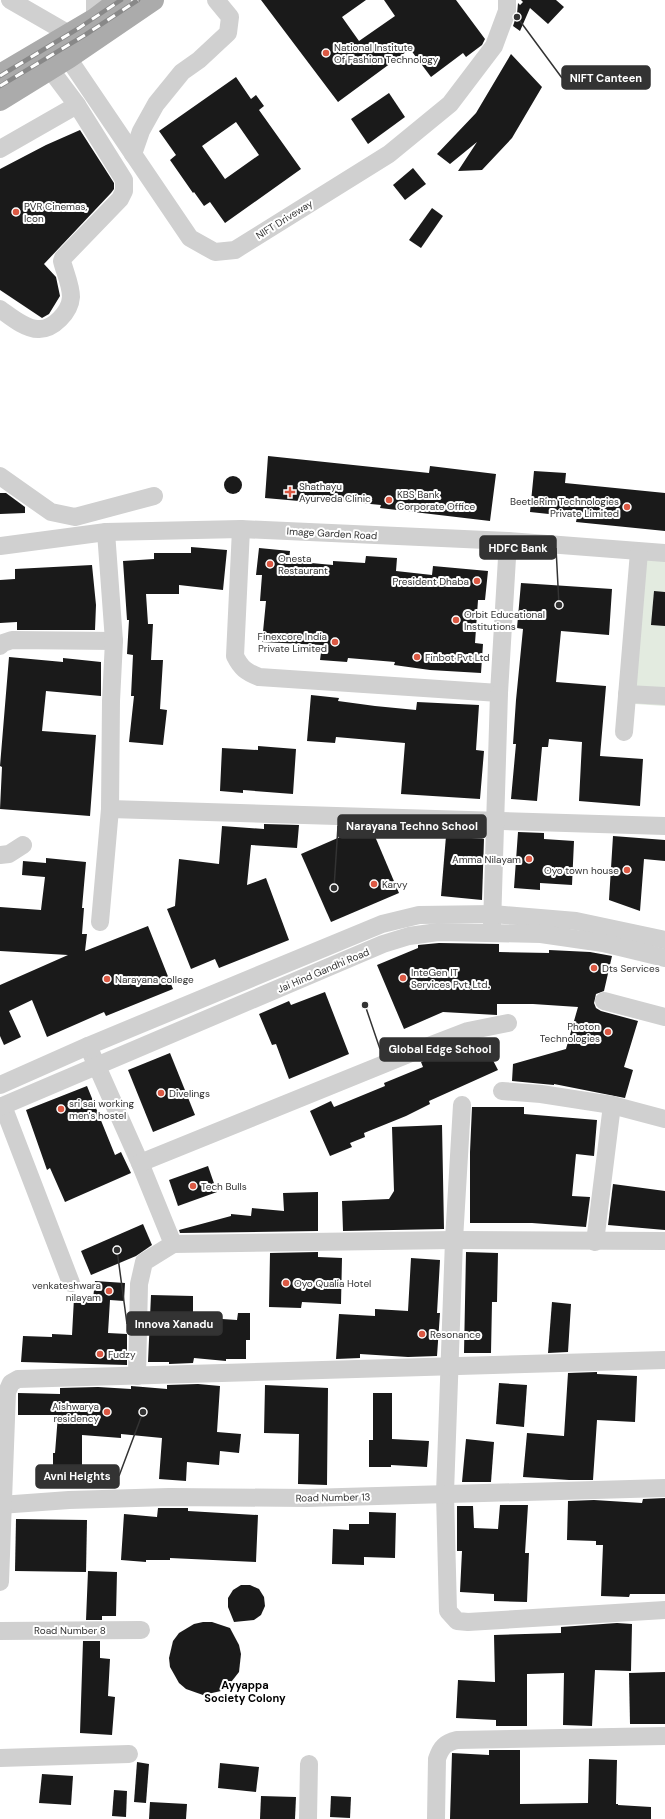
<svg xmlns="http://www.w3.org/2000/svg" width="665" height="1819" viewBox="0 0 665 1819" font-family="'DM Sans',sans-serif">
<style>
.green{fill:#e3ebe0}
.building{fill:#1a1a1a;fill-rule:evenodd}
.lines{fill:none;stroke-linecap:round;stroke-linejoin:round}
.minor{stroke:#d0d0d0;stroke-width:18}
.major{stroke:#ababab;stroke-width:22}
.rail-casing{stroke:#888;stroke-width:4.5}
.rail{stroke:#fff;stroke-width:3;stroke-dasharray:9;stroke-linecap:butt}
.poi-dot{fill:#db5944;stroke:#fff;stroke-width:1.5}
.labels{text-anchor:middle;stroke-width:4;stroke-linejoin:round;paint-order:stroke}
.poi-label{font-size:10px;fill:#333;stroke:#fff;text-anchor:start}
.street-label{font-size:10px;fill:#333;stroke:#fff}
.neighbourhood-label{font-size:11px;font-weight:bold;fill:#000;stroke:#fff}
.leader{fill:none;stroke:#333;stroke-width:1.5}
.callout-dot{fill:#333;stroke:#fff;stroke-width:1.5}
.callout{fill:#333;stroke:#333;stroke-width:1.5}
.callout-label{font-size:11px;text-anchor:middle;font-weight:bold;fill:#fff}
</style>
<rect width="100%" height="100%" fill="#fff"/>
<path class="green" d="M646,552L665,553V706L635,704Z"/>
<g class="building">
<path d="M261,0H366L342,17L359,41L395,16L384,0H456L485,39L482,45L466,57L463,53L431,77L410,49L338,102Z"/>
<path d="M521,0H556L564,7L548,24L530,8L520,31L513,26L517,14L518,3L520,5L523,2Z"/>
<path d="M511,54L542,87L512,138L482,170L458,171L477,142L450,164L437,154L476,113Z"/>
<path d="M236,77L251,99L256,95L264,106L259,110L301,169L225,223L210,202L204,206L194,192L193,193L170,160L176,155L159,131ZM236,122L259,155L225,179L202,146Z"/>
<path d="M389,93L405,117L368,144L351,119Z"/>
<path d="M80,130L114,183V189L111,193L44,264L56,277L60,296L49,314L42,318L0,290V169L46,145Z"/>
<path d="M413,168L426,184L405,200L393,185Z"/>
<path d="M432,208L443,216L421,248L409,240Z"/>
<path d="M268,456L429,473L430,466L496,474L490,521L380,508L381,505L299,497V501L265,498Z"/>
<path d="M534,471L566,473L565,483L665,493V531L576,522L577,517L530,512Z"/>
<circle cx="233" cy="485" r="9"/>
<path d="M0,493H6L25,507V513L0,514Z"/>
<path d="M191,547L227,550L223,590L179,585V594H146L148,624H153L151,660H163L160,709L167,710L163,745L129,742L134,696H131L133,655L127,654L129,620H127L123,561L154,559V553H191Z"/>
<path d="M259,548L290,551L289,561L333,565V561L365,563L366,556L397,558L396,571L432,575L433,566L488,571L485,600H478L475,643L483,644L481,673L430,670L394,665L395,662L348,658L347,662L320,660L322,645L262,642L266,601H260L262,575H256Z"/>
<path d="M92,565L96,605L95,630H17V622L0,623V580L15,579V569Z"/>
<path d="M521,583L612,589L609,635L561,631L556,682L606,686L600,756L643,759L640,806L579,801L582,742L549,739L548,747H542L537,801L511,799L516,744H513L516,700L523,629L517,628Z"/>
<path d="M654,591L665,592V626L651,625Z"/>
<path d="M9,657L63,662V658L101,662V696L46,691L42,731L96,735L90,816L0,809L2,767L0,766Z"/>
<path d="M311,695L339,698L338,701L375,706L416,710L417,702L479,705L476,750L484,751L480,799L401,794L405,743L336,737L335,743L307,741Z"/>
<path d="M258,746L296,749L293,794L243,790V793L220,791L222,748L258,750Z"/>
<path d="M264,824L299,825L297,848L251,845L247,885L266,878L289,940L219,968L215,959L191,969L167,909L175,906L179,859L219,864L222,826L264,829Z"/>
<path d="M363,827H371L399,893L331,922L301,854Z"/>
<path d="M518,832L544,833V839L574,841L572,885L540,883V890L514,888Z"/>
<path d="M446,836L484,839L482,900L441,896Z"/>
<path d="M613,836L665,840V861L644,859L640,911L609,900Z"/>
<path d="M46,858L86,862L82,908H84L82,934H87L85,951L148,926L173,989L106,1016L104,1012L47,1037L32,1000L9,1011L21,1037L4,1045L0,1036V985L68,955L0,951V907L41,910L45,877L22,875L23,861L46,863Z"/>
<path d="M439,943L499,944V952L549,953V950L590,952L612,956L604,991L596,994L594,1003L596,1008L601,1011L638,1021L624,1067L633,1070L625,1098L554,1084V1085L512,1081L513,1064L566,1049L578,1007L533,1004H497V1015L443,1012L404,1029L377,965L418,948V945Z"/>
<path d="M325,992L349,1054L289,1079L276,1044L272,1045L259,1014L289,1001L291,1005Z"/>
<path d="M482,1039L498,1070L429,1101L430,1104L406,1116L364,1133L365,1137L350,1143L352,1147L330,1156L310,1111L331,1101L334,1107L385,1086L384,1083L423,1067L421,1062L446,1052L448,1055Z"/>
<path d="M170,1053L195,1115L153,1132L128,1070Z"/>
<path d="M87,1086L115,1155L121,1152L131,1173L65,1202L50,1168L47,1170L26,1110Z"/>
<path d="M472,1107H524V1114L597,1120L594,1156L576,1154L572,1196L590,1197L586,1227L532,1223H470V1152Z"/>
<path d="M442,1125L444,1229L343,1231L342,1201L389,1199L394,1191L392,1127Z"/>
<path d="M208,1166L217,1192L178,1206L169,1180Z"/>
<path d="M613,1184L665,1191V1230L608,1225Z"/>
<path d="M318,1192V1231L180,1233L179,1230L231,1216V1214L251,1216L252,1208L284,1211L283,1193Z"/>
<path d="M143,1224L152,1245L136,1256L91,1275L81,1251Z"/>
<path d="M318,1252V1257L342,1258L341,1304L302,1302L301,1308L269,1307L270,1253Z"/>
<path d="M466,1252L498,1253L497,1302H492L491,1353H464Z"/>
<path d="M411,1258L440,1260L437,1313H440L437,1356L408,1357L360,1354V1358L336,1359L339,1314L375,1316V1309L408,1311Z"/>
<path d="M95,1281L125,1283L124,1301L110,1300L108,1333L127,1334V1365L21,1362L23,1336L52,1337V1334L72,1335L74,1298L93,1299Z"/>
<path d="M151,1295L193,1296V1317L237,1320L238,1313H250V1340H246V1359H226V1361L194,1358L193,1363L169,1364V1362H148Z"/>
<path d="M552,1302L571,1304L568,1352L548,1353Z"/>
<path d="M597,1372V1374L637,1376L635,1422L597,1420L593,1480H569L523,1477L527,1433L564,1436L568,1373Z"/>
<path d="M499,1383L527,1385L524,1427L496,1424Z"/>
<path d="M198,1384L220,1386L217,1432L241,1434L239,1453L220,1451L219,1465L187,1462L186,1481L159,1479L162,1438L121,1434V1438L82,1435V1478H53V1453H55L58,1415H18V1393L60,1394V1388L98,1387L131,1389V1386L167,1389V1385Z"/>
<path d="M265,1385L328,1388L327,1485L298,1484L299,1434L264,1433Z"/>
<path d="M373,1393H392V1439L429,1441L427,1467L391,1465V1467H369V1440H373Z"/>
<path d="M466,1439L494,1442L491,1482H462Z"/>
<path d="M665,1498V1594H630L629,1597L601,1596L603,1545H596V1541L567,1540L568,1501L594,1500L642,1503L643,1499Z"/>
<path d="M500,1505H528L525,1553H529L527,1602L494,1601V1594L460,1592L462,1551H457V1506H473L474,1528L498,1529Z"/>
<path d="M158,1508H188V1511L258,1515L256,1562L170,1558V1560H146V1562L121,1560L124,1514L157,1517Z"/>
<path d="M369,1512L396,1513L395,1558L364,1557V1565L332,1564L333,1529L349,1530V1524H369Z"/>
<path d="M16,1519L87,1520L86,1572L15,1571Z"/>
<path d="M88,1571L117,1572L116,1616H102V1620H86Z"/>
<path d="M241,1585H250L259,1589L264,1597L265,1606L261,1615L254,1620L234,1622L228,1607V1598L233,1590Z"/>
<path d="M203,1622H212L230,1628L239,1645L241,1654L239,1672L228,1686L221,1691L203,1695L186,1689L179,1683L170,1667L169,1658L173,1641L179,1633L194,1624Z"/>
<path d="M617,1623L632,1624L631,1671L595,1670L592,1726L563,1725L564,1673L527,1674V1726H496V1720L456,1718L458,1680L495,1682L494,1635L561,1633V1627Z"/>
<path d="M83,1641H100V1658L110,1659L108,1696L115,1697L112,1735L80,1733Z"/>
<path d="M665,1672V1724H630L629,1673Z"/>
<path d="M489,1750H520V1804L588,1803L589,1759L617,1760L616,1804H618V1805L651,1807V1819H450L452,1753L489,1755Z"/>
<path d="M137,1762L149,1764L146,1803L134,1802Z"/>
<path d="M220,1763L259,1767L256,1792L218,1788Z"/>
<path d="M42,1774L73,1776L71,1805L39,1803Z"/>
<path d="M114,1790L127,1791L126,1817L112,1816Z"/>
<path d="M261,1796L296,1797L295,1819H260Z"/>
<path d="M331,1796L351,1797L350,1818L330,1817Z"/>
<path d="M150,1802L187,1804L186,1819H149Z"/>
</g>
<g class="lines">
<g class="minor">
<path d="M10,0L69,34"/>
<path d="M95,0V19"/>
<path d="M68,58L190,238L215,252L235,250L389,154L450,104L494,46L507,11V0"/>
<path d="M0,149L77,105"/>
<path d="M133,154L141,131L156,104L182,72L199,60L228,33L230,17L216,0"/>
<path d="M0,309C10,316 25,329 38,329C53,330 70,312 71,297C71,285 65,273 62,261L63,258L120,199L124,191V180L77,105L50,69"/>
<path d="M0,476L51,512L75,517L154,496"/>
<path d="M241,529L235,656C241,668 246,672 259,677L499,693L508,541"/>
<path d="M0,546L106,532L241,529L508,541L665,553"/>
<path d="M0,646L3,643L12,640L114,641"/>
<path d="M627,694L665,696"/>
<path d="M624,732L639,552"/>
<path d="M110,809L665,826"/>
<path d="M0,855L9,854L23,845"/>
<path d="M100,922L110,809L111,701L114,641L106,532"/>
<path d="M492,926L499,693"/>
<path d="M604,1001L665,1017"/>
<path d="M88,1046L140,1163L173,1244L454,1240L665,1241"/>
<path d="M0,1085L88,1046L382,924L419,915L493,914L576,921L665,940"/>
<path d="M502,1091L541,1094L612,1105L665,1119"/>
<path d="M462,1105L454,1240L445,1493L448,1611L457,1621L468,1622L665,1610"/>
<path d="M3,1106L71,1283"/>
<path d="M0,1107L383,944L409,936L438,932L541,934L603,943L665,958"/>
<path d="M140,1163L426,1047L468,1031L508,1023"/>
<path d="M595,1242L612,1105"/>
<path d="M137,1376L139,1284L144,1262L173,1244"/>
<path d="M0,1505L69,1500L169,1497L307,1498L665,1488"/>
<path d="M0,1582L7,1392L11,1383L18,1379L665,1360"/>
<path d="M0,1631L141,1630"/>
<path d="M0,1758L129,1754"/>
<path d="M308,1819L309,1764"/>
<path d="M436,1819L437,1759C441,1747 445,1743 457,1740L665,1736"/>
</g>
<g class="major">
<path d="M0,75L95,19L120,0"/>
<path d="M0,100L68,58L153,0"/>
</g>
<g class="rail-casing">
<g id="rail">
<path d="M0,76L79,28L121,0"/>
<path d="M0,86L85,35L138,0"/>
</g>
</g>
<use href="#rail" class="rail"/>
</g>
<g class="poi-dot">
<circle cx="326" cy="53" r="4"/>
<circle cx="16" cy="212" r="4"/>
<path d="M288 486h4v4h4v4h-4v4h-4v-4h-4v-4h4z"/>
<circle cx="389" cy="500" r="4"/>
<circle cx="627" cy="507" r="4"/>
<circle cx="270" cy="564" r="4"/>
<circle cx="477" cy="581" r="4"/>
<circle cx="456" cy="620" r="4"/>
<circle cx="335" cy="642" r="4"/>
<circle cx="417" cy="657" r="4"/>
<circle cx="529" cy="859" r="4"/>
<circle cx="627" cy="870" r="4"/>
<circle cx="374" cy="884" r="4"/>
<circle cx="594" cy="968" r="4"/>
<circle cx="403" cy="978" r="4"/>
<circle cx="107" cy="979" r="4"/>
<circle cx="608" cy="1032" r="4"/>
<circle cx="161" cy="1093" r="4"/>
<circle cx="61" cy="1109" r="4"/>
<circle cx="193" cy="1186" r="4"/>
<circle cx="286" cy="1283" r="4"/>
<circle cx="109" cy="1291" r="4"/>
<circle cx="422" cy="1334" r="4"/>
<circle cx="100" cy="1354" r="4"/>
<circle cx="107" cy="1412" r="4"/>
</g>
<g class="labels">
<g class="poi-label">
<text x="334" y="51">National Institute<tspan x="334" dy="12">Of Fashion Technology</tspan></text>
<text x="24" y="210">PVR Cinemas,<tspan x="24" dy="12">Icon</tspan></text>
<text x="299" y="490">Shathayu<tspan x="299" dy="12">Ayurveda Clinic</tspan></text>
<text x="397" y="498">KBS Bank<tspan x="397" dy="12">Corporate Office</tspan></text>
<text x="619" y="505" text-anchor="end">BeetleRim Technologies<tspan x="619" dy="12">Private Limited</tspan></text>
<text x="278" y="562">Onesta<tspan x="278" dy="12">Restaurant</tspan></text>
<text x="469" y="585" text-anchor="end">President Dhaba</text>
<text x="464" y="618">Orbit Educational<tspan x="464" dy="12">Institutions</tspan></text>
<text x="327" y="640" text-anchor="end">Finexcore India<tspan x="327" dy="12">Private Limited</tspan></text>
<text x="425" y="661">Finbot Pvt Ltd</text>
<text x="521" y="863" text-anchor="end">Amma Nilayam</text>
<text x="619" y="874" text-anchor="end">Oyo town house</text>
<text x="382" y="888">Karvy</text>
<text x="602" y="972">Dts Services</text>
<text x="411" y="976">InteGen IT<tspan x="411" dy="12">Services Pvt. Ltd.</tspan></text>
<text x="115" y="983">Narayana college</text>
<text x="600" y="1030" text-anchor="end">Photon<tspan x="600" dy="12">Technologies</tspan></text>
<text x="169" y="1097">Divelings</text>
<text x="69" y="1107">sri sai working<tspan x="69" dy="12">men's hostel</tspan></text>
<text x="201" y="1190">Tech Bulls</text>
<text x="294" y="1287">Oyo Qualia Hotel</text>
<text x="101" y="1289" text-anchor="end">venkateshwara<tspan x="101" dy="12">nilayam</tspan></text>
<text x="430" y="1338">Resonance</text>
<text x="108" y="1358">Fudzy</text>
<text x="99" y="1410" text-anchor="end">Aishwarya<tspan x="99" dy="12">residency</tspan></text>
</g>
<g class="street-label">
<text transform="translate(284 219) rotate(-32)" y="4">NIFT Driveway</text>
<text transform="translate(332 533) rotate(3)" y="4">Image Garden Road</text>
<text transform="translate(323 970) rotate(-23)" y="4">Jai Hind Gandhi Road</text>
<text transform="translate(333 1497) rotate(-1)" y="4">Road Number 13</text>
<text x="70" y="1634">Road Number 8</text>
</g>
<g class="neighbourhood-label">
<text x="245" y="1689">Ayyappa<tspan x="245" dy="13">Society Colony</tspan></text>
</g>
</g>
<path class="leader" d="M517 17L562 78M559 605L556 548M334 888L338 826M365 1005L380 1049M117 1250L127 1324M143 1412L119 1476"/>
<g class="callout-dot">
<circle cx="517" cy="17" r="4"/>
<circle cx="559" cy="605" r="4"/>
<circle cx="334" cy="888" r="4"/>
<circle cx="365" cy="1005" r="4"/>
<circle cx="117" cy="1250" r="4"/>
<circle cx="143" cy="1412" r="4"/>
</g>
<g class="callout">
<rect x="562" y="66" width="88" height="23" rx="4"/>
<rect x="480" y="536" width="76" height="23" rx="4"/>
<rect x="338" y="815" width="148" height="23" rx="4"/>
<rect x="380" y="1038" width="119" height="23" rx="4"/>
<rect x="127" y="1312" width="95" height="23" rx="4"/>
<rect x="36" y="1465" width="83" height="23" rx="4"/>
</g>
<g class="callout-label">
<text x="606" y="82">NIFT Canteen</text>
<text x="518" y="552">HDFC Bank</text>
<text x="412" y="830">Narayana Techno School</text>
<text x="440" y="1053">Global Edge School</text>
<text x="174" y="1328">Innova Xanadu</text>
<text x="77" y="1480">Avni Heights</text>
</g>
</svg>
